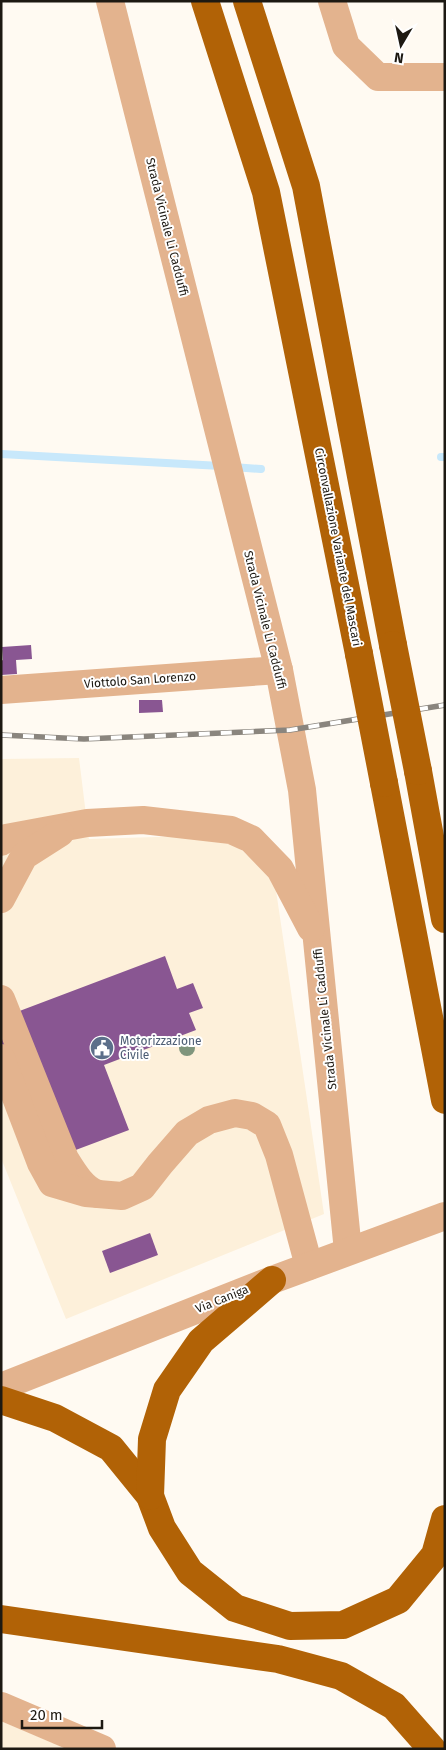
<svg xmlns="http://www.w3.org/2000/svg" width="446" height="1750" viewBox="0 0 446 1750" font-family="'Fira Sans',sans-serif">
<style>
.built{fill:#fdf0da}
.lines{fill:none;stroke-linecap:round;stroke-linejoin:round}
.stream{stroke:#c8e8fb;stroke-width:8}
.building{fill:#895692}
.minor{stroke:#e3b38e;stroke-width:28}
.highway{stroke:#b16206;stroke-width:28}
.rail-casing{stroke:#8a857e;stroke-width:5.5}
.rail{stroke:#fff;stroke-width:4;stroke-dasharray:11;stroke-linecap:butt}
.highway-bridge{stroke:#b16206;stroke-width:28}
.tree{fill:#7f957c}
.labels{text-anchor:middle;stroke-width:4;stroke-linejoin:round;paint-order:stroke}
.street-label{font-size:12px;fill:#1d1912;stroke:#fff}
.service-label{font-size:12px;fill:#4e5e75;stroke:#fff;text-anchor:start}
</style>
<rect width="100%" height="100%" fill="#fffaf2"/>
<g class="built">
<path d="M79,758L89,839L223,835L274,877L324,1214L66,1319L1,1158V759Z"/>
<path d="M1,1721L67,1749H1Z"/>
</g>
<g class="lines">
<g class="stream">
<path d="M1,454L221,466"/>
<path d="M441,457H445"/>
<path d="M233,467L261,469"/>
</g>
</g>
<g class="building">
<path d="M31,645L32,659L16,660L17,674L1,675V661L3,660L2,647Z"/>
<path d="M139,700H162L163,712L139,713Z"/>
<path d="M165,956L177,989L193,983L203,1008L189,1013L196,1030L104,1065L129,1130L41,1163L1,1096V1018Z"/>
<path d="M150,1233L158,1255L110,1273L102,1251Z"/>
</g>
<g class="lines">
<g class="minor">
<path d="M110,1L279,670L302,790L348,1251"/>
<path d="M332,1L346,46L378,77H445"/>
<path d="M1,690L279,670"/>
<path d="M1,842L6,838L87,823L143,820L231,830L251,839L280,869L311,928"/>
<path d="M1,899L24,856L60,833"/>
<path d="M1,999L65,1159C73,1172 83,1189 98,1194"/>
<path d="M1,1058L41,1163L52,1183L86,1193L122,1196L142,1187L160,1164L187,1133L209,1120L235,1113L252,1116L267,1125L279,1155L309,1266"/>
<path d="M1,1387L272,1280L445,1216"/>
<path d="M1,1706L102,1749"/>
</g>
<g class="highway">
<path d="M205,1L266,192L359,654"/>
<path d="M247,1L306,186L393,645"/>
<path d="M418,771L445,919"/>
<path d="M384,783L445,1100"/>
<path d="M1,1400L55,1418L111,1448L150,1496L162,1528L190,1572L235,1608L290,1626L343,1625L398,1600L435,1555L445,1519"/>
<path d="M150,1496L152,1439L167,1390L201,1341L272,1280"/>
<path d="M1,1619L278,1659L341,1676L394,1706L432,1749"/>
</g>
<g class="rail-casing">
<path id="rail" d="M1,735L84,739L290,730L445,705"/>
</g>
<use href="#rail" class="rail"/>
<g class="highway-bridge">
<path d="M393,645L418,771"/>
<path d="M359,654L384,783"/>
</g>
</g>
<circle class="tree" cx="187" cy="1048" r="8"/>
<defs>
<g id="civic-disc" transform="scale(1.25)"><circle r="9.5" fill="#5c6f8a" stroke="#fff"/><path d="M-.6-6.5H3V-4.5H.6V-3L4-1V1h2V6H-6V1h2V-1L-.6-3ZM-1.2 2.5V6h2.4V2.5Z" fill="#fff"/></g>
</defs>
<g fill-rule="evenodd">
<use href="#civic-disc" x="102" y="1048"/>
</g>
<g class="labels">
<g class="street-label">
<text transform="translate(167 227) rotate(76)" y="4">Strada Vicinale Li Cadduffi</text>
<text transform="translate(338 547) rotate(79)" y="4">Circonvallazione Variante del Mascari</text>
<text transform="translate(265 620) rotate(76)" y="4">Strada Vicinale Li Cadduffi</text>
<text transform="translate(140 680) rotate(-4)" y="4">Viottolo San Lorenzo</text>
<text transform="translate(325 1019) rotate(-96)" y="4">Strada Vicinale Li Cadduffi</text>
<text transform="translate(222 1299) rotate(-22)" y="4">Via Caniga</text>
</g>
<g class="service-label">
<text x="120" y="1045">Motorizzazione<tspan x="120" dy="14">Civile</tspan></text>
</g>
</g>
<rect width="446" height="1750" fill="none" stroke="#1d1912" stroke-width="5"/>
<g transform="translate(401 45) rotate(189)" stroke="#ffffff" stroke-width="4" paint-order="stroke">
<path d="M0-4L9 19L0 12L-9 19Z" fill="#1d1912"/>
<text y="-8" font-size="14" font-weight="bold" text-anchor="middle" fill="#1d1912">N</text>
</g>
<path d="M22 1720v8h80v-8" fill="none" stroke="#1d1912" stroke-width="2.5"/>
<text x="30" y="1720" font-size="15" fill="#1d1912" stroke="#ffffff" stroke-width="4" paint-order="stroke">20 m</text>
</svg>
